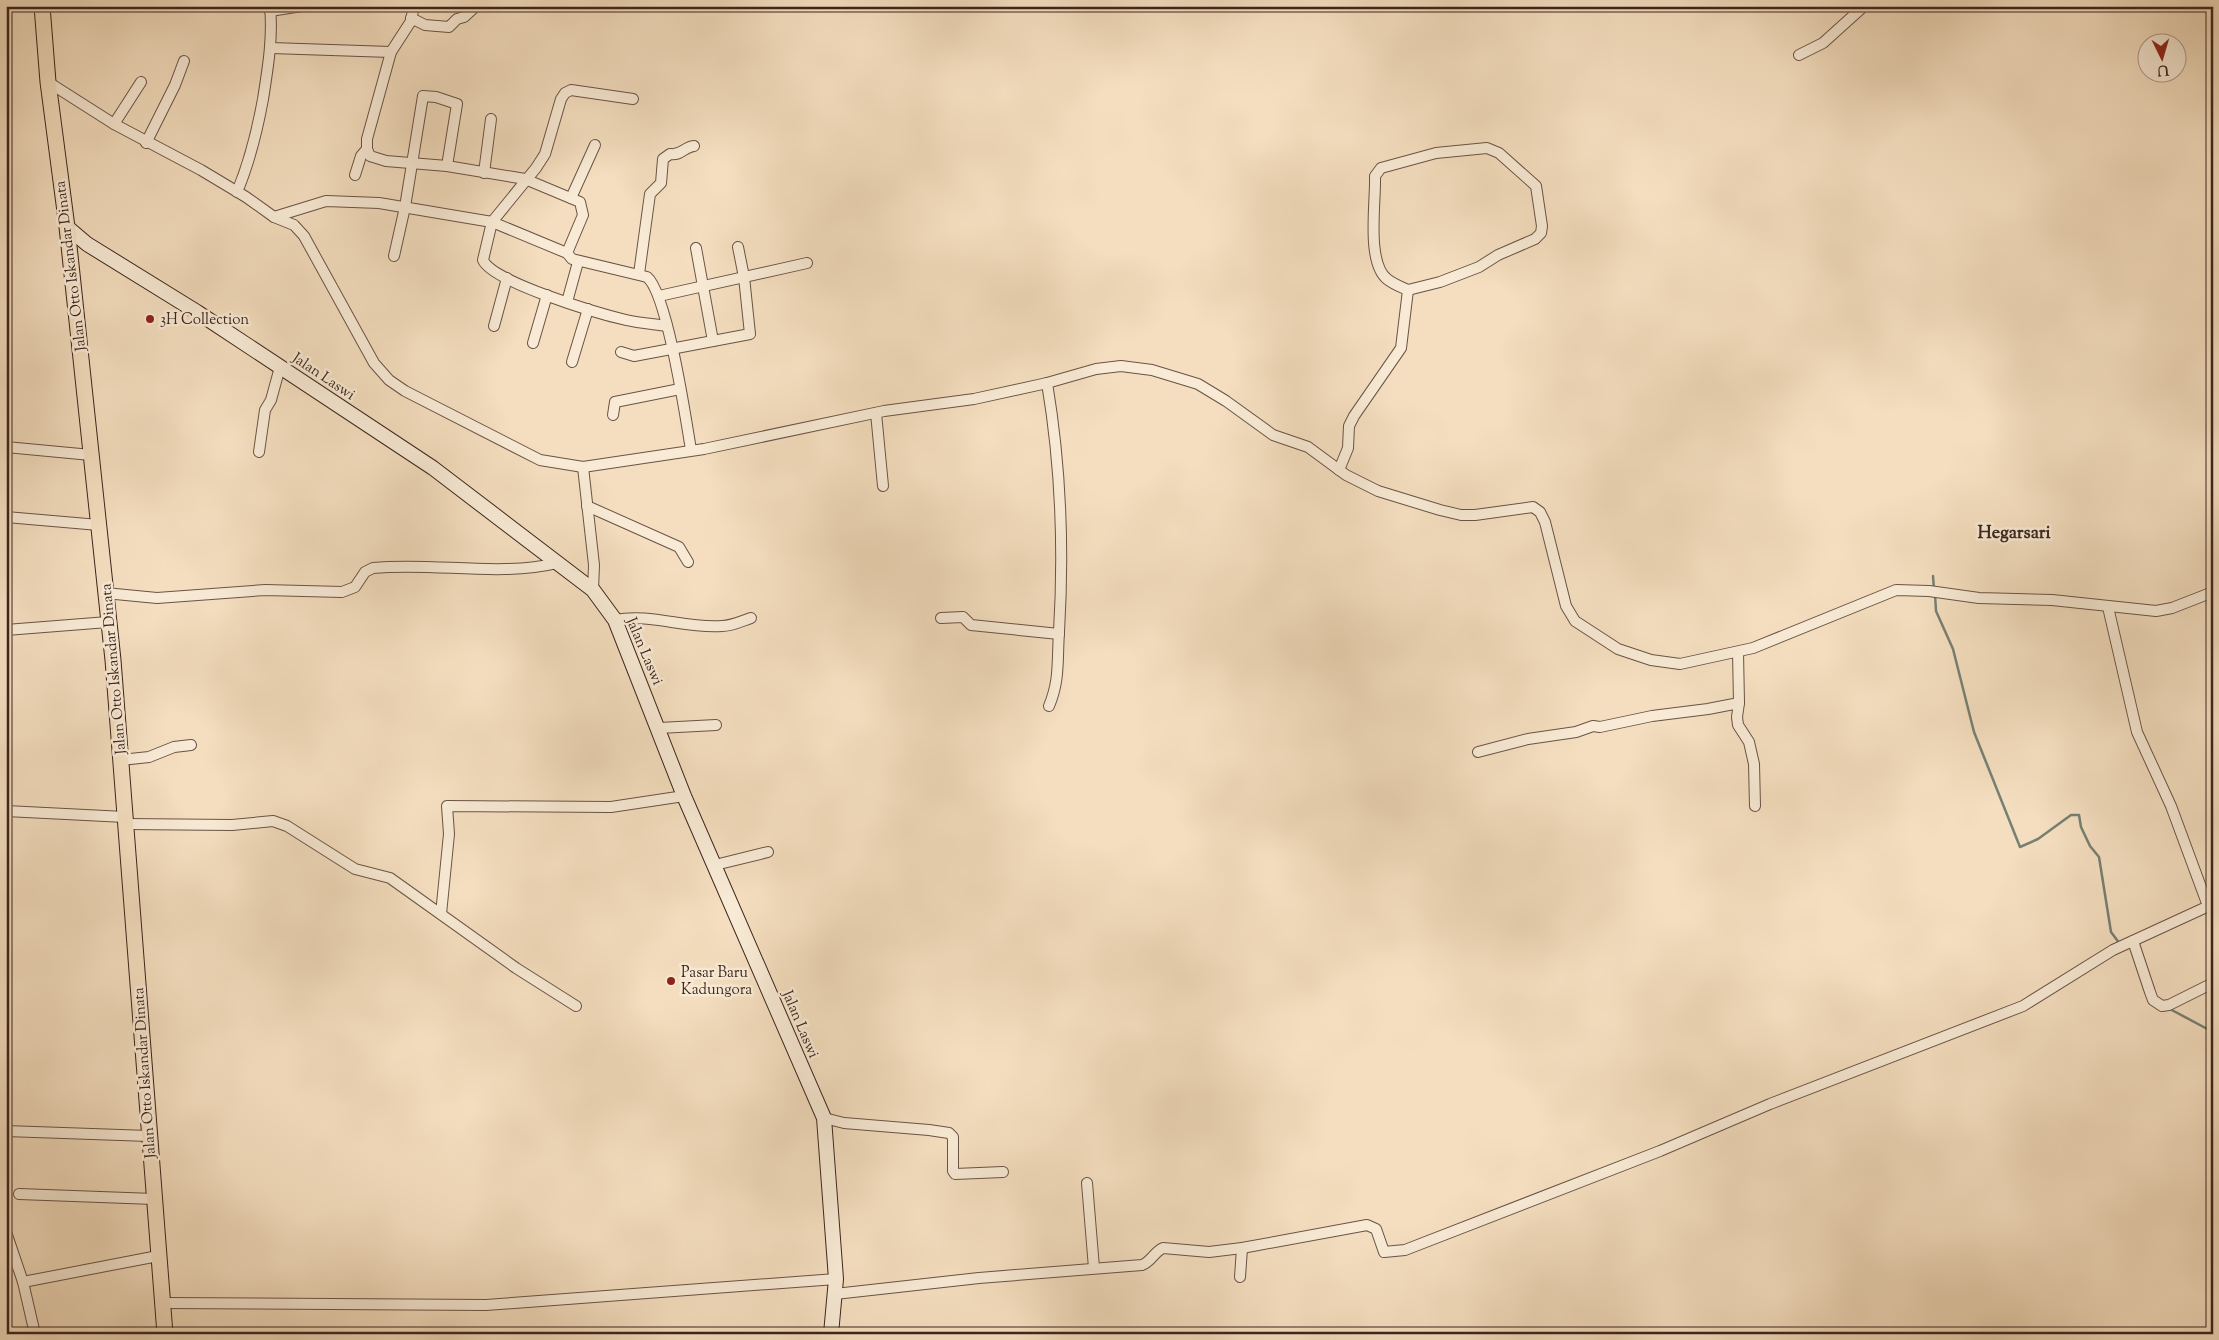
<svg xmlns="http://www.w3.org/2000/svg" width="2219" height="1340" viewBox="0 0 2219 1340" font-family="'Sorts Mill Goudy',serif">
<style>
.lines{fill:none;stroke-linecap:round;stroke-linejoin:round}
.stream{stroke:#768073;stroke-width:2.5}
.street-casing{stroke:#6a5346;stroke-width:12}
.secondary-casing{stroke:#3c251d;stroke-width:16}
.primary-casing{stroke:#3c251d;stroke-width:17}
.street{stroke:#f8ead5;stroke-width:10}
.secondary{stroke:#f8ead5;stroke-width:14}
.primary{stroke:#f4debf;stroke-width:15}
.poi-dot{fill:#8f2418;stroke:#f8ead5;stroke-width:2}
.labels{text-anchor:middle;stroke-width:5;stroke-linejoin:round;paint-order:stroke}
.street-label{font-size:15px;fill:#3c251d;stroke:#f8ead5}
.poi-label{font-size:15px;fill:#3c251d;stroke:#f8ead5;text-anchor:start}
.quarter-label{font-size:18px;font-weight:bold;fill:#3c251d;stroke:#f8ead5}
</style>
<rect width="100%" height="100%" fill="#f4debf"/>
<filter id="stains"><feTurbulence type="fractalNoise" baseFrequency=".004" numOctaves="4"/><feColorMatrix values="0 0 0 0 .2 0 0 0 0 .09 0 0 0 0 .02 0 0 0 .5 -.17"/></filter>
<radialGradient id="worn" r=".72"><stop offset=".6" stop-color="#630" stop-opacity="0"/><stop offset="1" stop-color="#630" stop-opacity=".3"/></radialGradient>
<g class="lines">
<g class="stream">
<path d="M1933,576L1934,589"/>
<path d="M1935,594L1936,611L1953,649L1974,732L2020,847L2038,839L2071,815H2079L2081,827L2090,846L2099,857L2111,932L2120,944"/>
<path d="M2168,1008L2213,1032"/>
</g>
<g class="street-casing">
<g id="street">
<path d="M409,6L413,10L411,21L391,52L367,139V149L370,156L386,161L447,166L525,179L580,202L583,215L567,253"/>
<path d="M270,11L302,6"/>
<path d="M411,18L425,25L449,27L457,19L464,17L476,6"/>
<path d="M271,48L391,52"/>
<path d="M1799,55L1823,43L1864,6"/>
<path d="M48,82L114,124L201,170L246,197L274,217L294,225L304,236L374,363L389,380L405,391L540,460L583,467L704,449L884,411L974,399L1047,383L1096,369L1121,366L1152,370L1198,384L1226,401L1273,435L1308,447L1346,475L1378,491L1440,510L1461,515H1475L1533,507L1540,512L1545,522L1566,606L1575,621L1618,649L1651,660L1680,664L1753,648L1896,590L1929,591L1979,598L2052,600L2156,611L2172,608L2213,592"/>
<path d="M633,99L571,90L565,93L561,99L545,154L536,168L492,222L483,260C492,282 600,314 626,320C639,323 653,324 667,326"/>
<path d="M114,124L141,82"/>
<path d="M146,143L175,85L184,61"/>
<path d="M484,173L491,119"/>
<path d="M355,175L361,156L367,149"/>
<path d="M237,192C250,161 257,132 263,99C268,67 273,38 270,6"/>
<path d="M571,198L595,145"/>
<path d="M274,217L326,201L379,203L492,222L567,253L572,259L647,277C667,293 686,419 691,450"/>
<path d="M696,248L713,341"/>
<path d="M394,256L405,207L423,96L436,97L457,104L447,166"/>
<path d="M639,274L650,194L661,183L663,159L670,154C681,156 684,147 694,146"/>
<path d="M659,296L807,263"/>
<path d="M567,302L578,262"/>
<path d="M494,326L507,278"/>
<path d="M533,343L547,295"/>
<path d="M621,352L634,356L750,334L744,277L738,247"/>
<path d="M572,362L588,309"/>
<path d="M1047,383C1061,466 1064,548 1059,632C1057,660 1060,680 1049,706"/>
<path d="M876,413L883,486"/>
<path d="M613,415L615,402L680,389"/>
<path d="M6,447L91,455"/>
<path d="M259,452L265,410L271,400L280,367"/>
<path d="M583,467L594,565L593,590"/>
<path d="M1339,470L1348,448L1349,426L1354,416L1401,348L1408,290L1440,282L1479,267L1498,255L1535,239L1541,233L1542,226L1536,186L1499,153L1487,148L1436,153L1381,168L1375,176C1376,201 1366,262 1387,279C1393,284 1401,287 1408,290"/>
<path d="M587,506L679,547L688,562"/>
<path d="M6,517L99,525"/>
<path d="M105,593L157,598L265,590L342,592L355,587L365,572L373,568C435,562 497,577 558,563"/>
<path d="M2108,607L2137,732L2171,806L2208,906"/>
<path d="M941,618L963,617L971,625L1059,634"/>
<path d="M615,620C651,613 686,629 722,626C732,626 742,621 751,618"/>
<path d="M6,630L108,622"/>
<path d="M1738,652L1739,703L1737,717L1738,725L1749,742L1754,764L1755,806"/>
<path d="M659,728L716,725"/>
<path d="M1478,752L1528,739L1576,732L1593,726L1600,727L1652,716L1708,709L1739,703"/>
<path d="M121,760L149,757L174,747L191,745"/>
<path d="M6,811L125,817"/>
<path d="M126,824L232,825L273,821L287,826L355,869L390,878L516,968L576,1006"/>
<path d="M715,865L768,852"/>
<path d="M441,914L449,834L447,806L611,807L684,796"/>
<path d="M2133,941L2150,992L2153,1000L2162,1006L2169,1005L2213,983"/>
<path d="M824,1118L844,1123L929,1130L949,1133L953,1137V1171L955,1174L1003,1172"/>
<path d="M6,1131L149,1136"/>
<path d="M1087,1183L1094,1268"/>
<path d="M19,1194L154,1199"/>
<path d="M6,1232L23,1282L158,1256"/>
<path d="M1240,1277L1242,1248"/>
<path d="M23,1282L35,1334"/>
<path d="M835,1294L979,1278L1142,1265C1151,1262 1154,1252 1163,1248L1209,1252L1242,1248L1367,1225L1376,1229L1384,1252L1405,1250L1660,1151L1770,1104L2023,1006L2113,950L2213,904"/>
<path d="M162,1303L486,1305L836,1279"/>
</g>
</g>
<g class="secondary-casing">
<path id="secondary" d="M67,227L87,244L197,312L433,468L593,590L615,620L684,796L824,1118L836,1279L831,1334"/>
</g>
<g class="primary-casing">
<path id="primary" d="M42,6L48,82L67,227L113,660L165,1334"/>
</g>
<use href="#street" class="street"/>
<use href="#secondary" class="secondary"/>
<use href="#primary" class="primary"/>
</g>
<g class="poi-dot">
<circle cx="150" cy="319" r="5"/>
<circle cx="671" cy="981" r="5"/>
</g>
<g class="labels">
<g class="street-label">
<text transform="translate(70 266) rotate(-97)" y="5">Jalan Otto Iskandar Dinata</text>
<text transform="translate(324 376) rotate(34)" y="5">Jalan Laswi</text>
<text transform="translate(645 651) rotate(67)" y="5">Jalan Laswi</text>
<text transform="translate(113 669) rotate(-95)" y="5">Jalan Otto Iskandar Dinata</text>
<text transform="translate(801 1024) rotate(67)" y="5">Jalan Laswi</text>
<text transform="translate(144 1073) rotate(-94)" y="5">Jalan Otto Iskandar Dinata</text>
</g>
<g class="poi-label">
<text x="160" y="324">3H Collection</text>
<text x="681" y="977">Pasar Baru<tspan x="681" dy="17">Kadungora</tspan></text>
</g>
<g class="quarter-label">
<text x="2014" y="538">Hegarsari</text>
</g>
</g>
<rect width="2219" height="1340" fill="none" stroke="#f4debf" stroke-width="25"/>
<rect x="8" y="8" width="2204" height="1325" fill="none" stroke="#3c251d" stroke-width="2.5"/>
<rect x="12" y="12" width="2194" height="1315" fill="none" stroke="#3c251d"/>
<g transform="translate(2162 58) rotate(175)"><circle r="24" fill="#f8ead5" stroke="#ad9b8b"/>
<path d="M0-4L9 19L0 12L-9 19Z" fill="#8f2418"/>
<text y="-8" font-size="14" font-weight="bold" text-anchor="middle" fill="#3c251d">U</text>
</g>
<rect width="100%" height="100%" filter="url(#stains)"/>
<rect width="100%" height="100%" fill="url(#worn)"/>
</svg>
